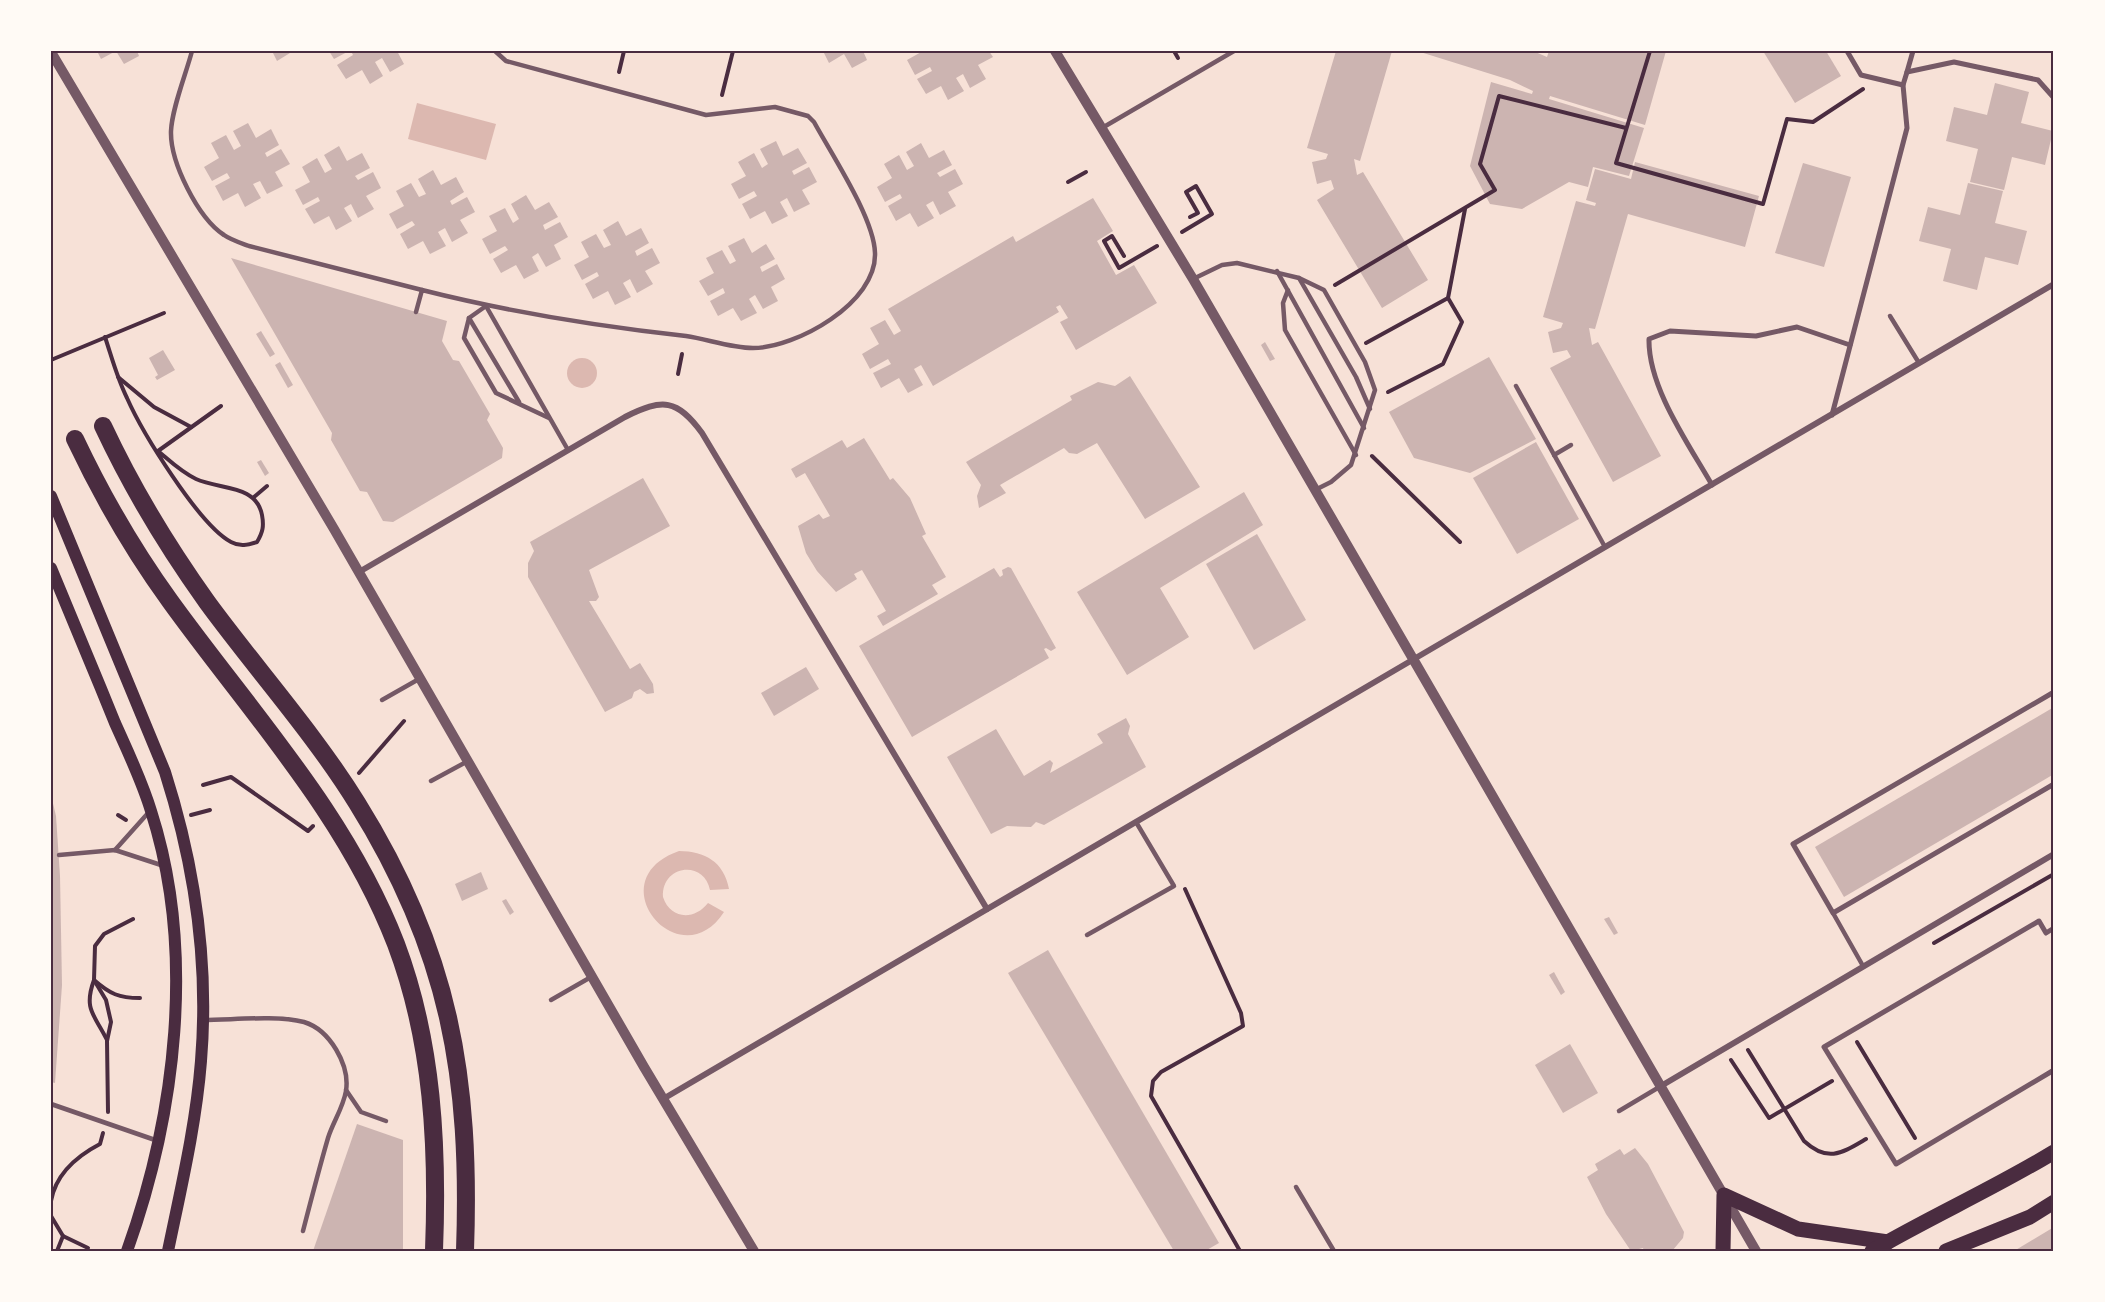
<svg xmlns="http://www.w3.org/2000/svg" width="2105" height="1302" viewBox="0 0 2105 1302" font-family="'PT Sans',sans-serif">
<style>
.water{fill:#dcb8b0}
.building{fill:#ccb4b1}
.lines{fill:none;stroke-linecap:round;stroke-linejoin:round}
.path{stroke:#4a2c40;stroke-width:4}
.service{stroke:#755966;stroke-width:4.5}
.pedestrian{stroke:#755966;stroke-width:5}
.minor{stroke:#755966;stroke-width:6}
.tertiary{stroke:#755966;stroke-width:10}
.secondary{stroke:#4a2c40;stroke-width:12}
.primary{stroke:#4a2c40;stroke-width:15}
.motorway{stroke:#4a2c40;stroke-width:18}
.neatline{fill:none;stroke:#4a2c40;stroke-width:2}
</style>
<rect width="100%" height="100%" fill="#f7e1d7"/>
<g class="water">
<path d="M417,103L496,124L486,160L408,139Z"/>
<circle cx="582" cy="373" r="15"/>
<path d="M679,851C705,851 724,862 729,889L710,890C704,859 661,865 663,897C670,919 694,921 708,903L724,912C680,980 596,880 679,851Z"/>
</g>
<g class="building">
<path d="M97,51H116L101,59Z"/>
<path d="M116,51H137L139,56L124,64Z"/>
<path d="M272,51H289L290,53L277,61Z"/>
<path d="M329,51H349L334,59Z"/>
<path d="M351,51H397L404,64L390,72L382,58L375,62L383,76L370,84L362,70L346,79L337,65L353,55Z"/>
<path d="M823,51H863L867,60L852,68L844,54L829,63Z"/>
<path d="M923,51H989L993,57L978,65L986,79L970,88L963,74L956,78L964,91L948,100L941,86L926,94L917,79L932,71L930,67L915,75L907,60Z"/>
<path d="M1336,51H1392L1360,161L1354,159L1357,175L1363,172L1428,280L1382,308L1317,200L1334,189L1331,180L1317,184L1312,162L1326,159L1328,154L1307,148Z"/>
<path d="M1417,51H1533L1547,57L1549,51H1666L1645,125L1550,96L1549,99L1644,128L1629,176L1593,167L1588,187L1569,182L1522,209L1490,204L1470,166L1491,82L1532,94L1533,91L1510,80Z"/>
<path d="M1763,51H1826L1841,76L1795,103Z"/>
<path d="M1995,83L2029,92L2021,123L2053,131L2045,165L2012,157L2004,190L1970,182L1978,149L1946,141L1954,107L1987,115Z"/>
<path d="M248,123L256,138L271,129L279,145L265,153L267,157L281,149L290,164L275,172L283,186L267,194L260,181L253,184L261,198L245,207L238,193L223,201L215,186L230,178L227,173L212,181L204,167L219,158L211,143L226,135L234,150L241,146L233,131Z"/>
<path d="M776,141L783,156L798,148L807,163L792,171L794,175L809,167L817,182L802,190L810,204L794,212L787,198L780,202L788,216L772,224L765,211L750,219L742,204L757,196L754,191L739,199L731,184L746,176L738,162L754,153L762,168L768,164L760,149Z"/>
<path d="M921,143L929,158L944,150L952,165L937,173L940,177L955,169L963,184L948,192L956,206L940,215L933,201L926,205L934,218L918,227L910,213L896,221L888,206L902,198L900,194L885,202L877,187L892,178L884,164L899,155L907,170L914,166L906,152Z"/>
<path d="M339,146L347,161L362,153L370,168L355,176L358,180L373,172L381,188L366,196L374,209L358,218L351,204L344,208L352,221L336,230L329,216L314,224L305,209L320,201L318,197L303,205L295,190L310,182L302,167L317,158L325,173L332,169L324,155Z"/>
<path d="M1635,162L1759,196L1745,247L1628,214L1595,329L1589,328L1592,345L1598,342L1661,456L1613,482L1550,368L1571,357L1567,350L1553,353L1548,332L1561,328L1563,323L1543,317L1576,201L1595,206L1596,203L1586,200L1595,169L1631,179Z"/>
<path d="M1803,163L1851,177L1824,267L1775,253Z"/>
<path d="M433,170L441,185L456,177L464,192L450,201L452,205L467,197L475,212L460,220L468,233L452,242L445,228L438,232L446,246L430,254L423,241L408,249L400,234L415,225L412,221L397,229L389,214L404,206L396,191L411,183L419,197L426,194L418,179Z"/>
<path d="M1968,183L2003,191L1995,223L2027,231L2018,265L1985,257L1977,290L1943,281L1951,249L1919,241L1928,207L1960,215Z"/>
<path d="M526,195L535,210L549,202L558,217L543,225L545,230L560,222L568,237L554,245L561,259L546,267L538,253L532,257L539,271L524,279L516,265L501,273L493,259L508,250L505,246L490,254L482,239L497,231L489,216L505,208L513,223L519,219L511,204Z"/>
<path d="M1093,198L1113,231L1097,241L1116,275L1134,265L1157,303L1076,350L1060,322L1068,318L1060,305L1056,307L1059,312L933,386L921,365L914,369L923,385L908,393L899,378L881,388L873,373L891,364L888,359L870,369L862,354L879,344L870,328L885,320L894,335L901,331L888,309L1013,236L1016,242Z"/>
<path d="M618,221L626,236L641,228L649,243L635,251L637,256L652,248L660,263L645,271L653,284L637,293L630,279L623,283L631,297L615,305L608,291L593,299L585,284L599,276L597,272L582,280L574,265L589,257L581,242L596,234L604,248L611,245L603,230Z"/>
<path d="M744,238L752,253L766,244L775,259L760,267L762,272L777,264L785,279L771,287L778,301L763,309L755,295L749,299L757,313L741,321L733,308L718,316L710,301L725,293L723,288L708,296L699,281L714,273L706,258L722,250L730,264L736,261L728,246Z"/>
<path d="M231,258L447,321L442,341L453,360L459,361L490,414L487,420L503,448L502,458L393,522L383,521L367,492L360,491L331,440L332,433Z"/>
<path d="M261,331L275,354L270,357L256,334Z"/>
<path d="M1265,342L1275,359L1270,361L1261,345Z"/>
<path d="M163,350L175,370L157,380L155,377L158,375L149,358Z"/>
<path d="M1489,357L1536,439L1470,473L1414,458L1389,412Z"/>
<path d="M280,362L293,385L288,388L275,365Z"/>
<path d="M1130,376L1200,487L1145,519L1097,443L1077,454L1069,453L1064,448L1000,485L1006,493L979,508L977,496L981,485L966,462L1072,400L1070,396L1098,382L1115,386Z"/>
<path d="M864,438L890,480L893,478L910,498L926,534L922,536L946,577L932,585L938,594L883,626L877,616L886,611L862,570L854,574L857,579L836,592L817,571L806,553L798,526L819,514L823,519L830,516L805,473L796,478L791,469L842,440L847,448Z"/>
<path d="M1536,442L1579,519L1517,554L1473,478Z"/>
<path d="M261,460L269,473L265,476L257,462Z"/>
<path d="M643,478L670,526L589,570L599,597L596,601H589L630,669L640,663L653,684L654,693L647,694L640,689L634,692L632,698L605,712L528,577V563L534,551L530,542Z"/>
<path d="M1244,492L1263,525L1160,588L1189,637L1127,675L1077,592Z"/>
<path d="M1257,534L1306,620L1254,650L1206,564Z"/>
<path d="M1008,567L1011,568L1056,648L1051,651L1046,648L1044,649L1049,658L912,737L859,646L994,568L1000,577L1003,575L1002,570Z"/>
<path d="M806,667L819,689L774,716L761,693Z"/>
<path d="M2054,707V774L1844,897L1815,847Z"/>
<path d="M1126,718L1130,726L1128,734L1146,767L1044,825L1036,822L1031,827L1007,826L991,834L947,757L996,729L1024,776L1050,760L1053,763L1050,773L1103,743L1097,734Z"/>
<path d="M51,795L56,816L60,876L62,985L55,1083L51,1082Z"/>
<path d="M481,872L488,889L462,901L455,884Z"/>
<path d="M506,899L514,912L510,915L502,901Z"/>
<path d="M1609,917L1618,933L1614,935L1604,919Z"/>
<path d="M1048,950L1219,1243L1205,1251H1174L1008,973Z"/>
<path d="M1554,972L1565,992L1561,995L1549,975Z"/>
<path d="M1570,1044L1598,1093L1563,1113L1535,1065Z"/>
<path d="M357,1124L403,1140V1251H313Z"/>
<path d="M1635,1148L1648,1164L1684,1232L1683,1238L1672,1251H1644L1643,1248L1631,1251L1606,1214L1587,1177L1598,1170L1595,1164L1620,1149L1624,1155Z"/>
<path d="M2054,1227V1251H2014Z"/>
</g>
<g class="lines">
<g class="path">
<path d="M1174,51L1178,58"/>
<path d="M1650,51L1616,163L1763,204L1787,119L1813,122L1863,89"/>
<path d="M619,72L624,51"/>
<path d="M722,95L733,51"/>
<path d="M1068,182L1086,172"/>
<path d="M1182,232L1212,214L1196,186L1186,192L1198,213L1190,217"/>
<path d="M1124,256L1112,236L1104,241L1119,268L1157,246"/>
<path d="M1335,285L1495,190L1480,164L1499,96L1626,128"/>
<path d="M105,337C112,358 117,378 127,398C142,432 199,525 231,542C240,547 248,545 257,542C263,532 264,526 262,515C256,484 220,490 196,479C181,472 170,461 158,451L221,406"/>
<path d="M1366,343L1448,298L1465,209"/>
<path d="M51,360L164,313"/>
<path d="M678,374L682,354"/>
<path d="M118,377L154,407L191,427"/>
<path d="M1388,392L1443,364L1462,322L1448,298"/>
<path d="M1372,456L1460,542"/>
<path d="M254,497L267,486"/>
<path d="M359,773L404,721"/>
<path d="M203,785L231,777L308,831L313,826"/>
<path d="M118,815L126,820"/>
<path d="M191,815L210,810"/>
<path d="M1185,889L1241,1013L1243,1026L1161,1072L1153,1081L1151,1096L1240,1251"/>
<path d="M1934,943L2054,874"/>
<path d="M107,1040C95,1015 83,1010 94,980C110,994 119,998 140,998"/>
<path d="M1857,1042L1915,1138"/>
<path d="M1748,1050L1804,1141C1828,1163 1842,1153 1866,1139"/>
<path d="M1731,1060L1769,1118L1832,1081"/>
<path d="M108,1112L107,1041L111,1022L106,1000L94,980L95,946L104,934L133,919"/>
<path d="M51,1201C56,1173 77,1156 100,1144L103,1133"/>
<path d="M51,1216L63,1236L57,1251"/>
<path d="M63,1236L88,1248"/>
</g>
<g class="service">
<path d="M192,51C186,74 172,108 171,131C170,162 198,218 224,235C231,240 241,243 249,246L422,290"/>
<path d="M1102,128L1234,51"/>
<path d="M1277,271L1364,428"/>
<path d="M1299,278L1356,377L1370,409"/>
<path d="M1193,279L1222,265L1237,263L1299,278L1324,290L1365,362L1375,390L1351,465L1331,482L1315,490"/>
<path d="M1288,290L1283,303L1285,330L1356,455"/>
<path d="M486,306L568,450"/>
<path d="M486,306L469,318L464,338L496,393L549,418"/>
<path d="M416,312L422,290C509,312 596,326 686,336C707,339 731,348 753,348C796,348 877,303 875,253C874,218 832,155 814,122L808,116L775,107L706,115L506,61L495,51"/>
<path d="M1890,316L1919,363"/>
<path d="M469,318L519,402"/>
<path d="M1516,386L1605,547"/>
<path d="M1554,455L1571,445"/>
<path d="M382,700L419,679"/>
<path d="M431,781L468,761"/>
<path d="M115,850L149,812"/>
<path d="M59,855L115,850L164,866"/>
<path d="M1833,913L1863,966"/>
<path d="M1087,935L1174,886L1136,822"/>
<path d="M551,1000L591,977"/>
<path d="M203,1020C233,1020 275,1015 304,1022C330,1030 350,1065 346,1091C343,1108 333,1122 328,1138C319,1169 311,1200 303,1231"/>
<path d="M346,1090L361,1112L386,1121"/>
<path d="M1619,1111L1661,1086"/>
<path d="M1296,1187L1334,1251"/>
</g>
<g class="pedestrian">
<path d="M1847,51L1861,75L1903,85"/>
<path d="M1907,72L1913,51"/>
<path d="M1832,415L1907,128L1903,85L1907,72L1954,62L2038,80L2054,98"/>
<path d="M1712,485C1688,443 1648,387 1649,339L1670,331L1756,336L1797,327L1850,345"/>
<path d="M2054,692L1793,844L1833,913L2054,784"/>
<path d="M2054,928L2046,933L2039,921L1824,1047L1896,1164L2054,1070"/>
<path d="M51,1104L158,1141"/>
</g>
<g class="minor">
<path d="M359,572L625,417C663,398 677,399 702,433L987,909"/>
<path d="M1661,1086L2054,854"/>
<path d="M663,1099L2054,284"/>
</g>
<g class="tertiary">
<path d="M1055,51L1193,279L1756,1251"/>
<path d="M51,52L334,529L644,1067L754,1251"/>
</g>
<g class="secondary">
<path d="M51,496L165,772C195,866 209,963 201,1061C196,1125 181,1188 168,1251"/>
<path d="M51,568C72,619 94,671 115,723C128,752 142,781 151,811C196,951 176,1114 127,1251"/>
</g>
<g class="primary">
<path d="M1723,1251L1724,1195L1798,1229L1888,1242"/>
<path d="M1872,1251C1932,1216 1995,1188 2054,1152"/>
<path d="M1946,1251L2030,1217L2054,1202"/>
</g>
<g class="motorway">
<path d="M103,426C132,488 167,546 207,602C256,669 313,732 357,803C450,952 471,1078 465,1251"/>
<path d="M75,439C102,496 133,550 170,601C250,712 346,814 396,944C433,1042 438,1147 434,1251"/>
</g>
</g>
<rect width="2105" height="1302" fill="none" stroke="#fffaf5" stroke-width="105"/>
<rect x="52" y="52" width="2000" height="1198" class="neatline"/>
</svg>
